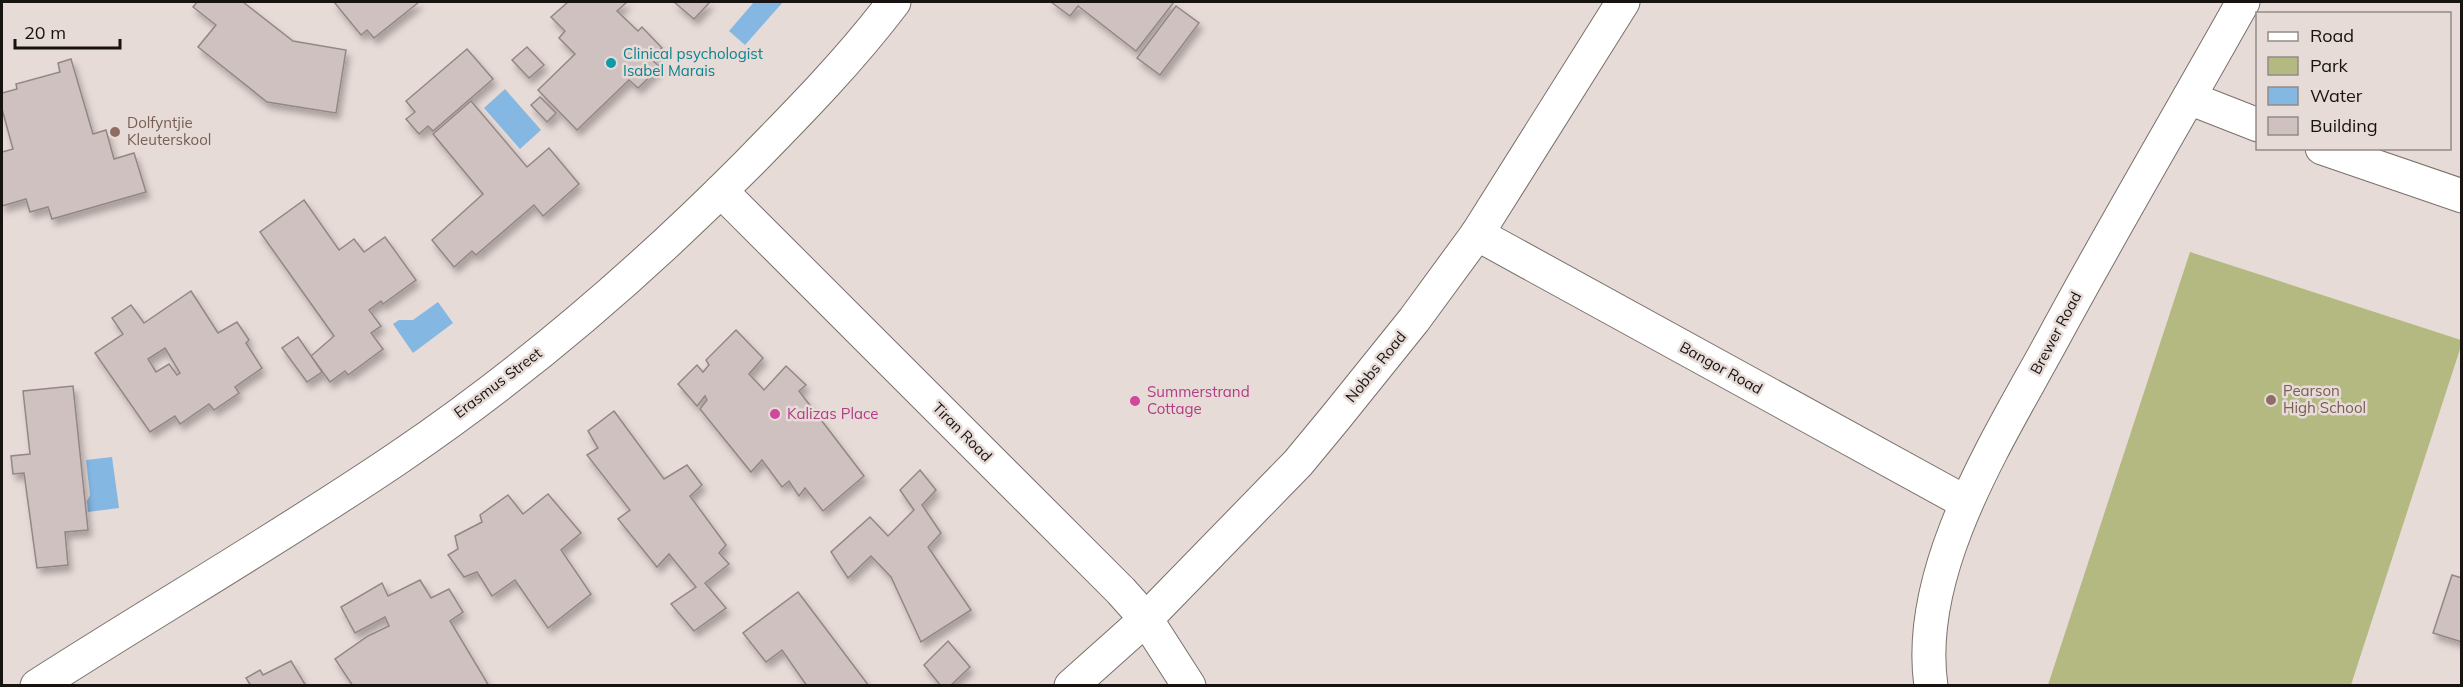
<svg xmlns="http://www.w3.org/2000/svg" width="2463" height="687" viewBox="0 0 2463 687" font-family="Mulish,sans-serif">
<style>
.green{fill:#b3b980}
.water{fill:#85b7e3}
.building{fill:#cec1c0;stroke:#938786;stroke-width:1.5;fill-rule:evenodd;filter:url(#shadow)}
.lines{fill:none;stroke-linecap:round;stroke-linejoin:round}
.minor-casing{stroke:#7a706c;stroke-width:35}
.minor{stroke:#fff;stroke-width:33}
.culture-dot{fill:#0f9aa8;stroke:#e7dbd7;stroke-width:2}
.education-dot{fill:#8d6e63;stroke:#e7dbd7;stroke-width:2}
.hotel-dot{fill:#d1479c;stroke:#e7dbd7;stroke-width:2}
.labels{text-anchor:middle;stroke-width:5;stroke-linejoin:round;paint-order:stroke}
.culture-label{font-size:15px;fill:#0d838f;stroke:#e7dbd7;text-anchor:start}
.education-label{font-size:15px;fill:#785e54;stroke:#e7dbd7;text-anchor:start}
.street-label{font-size:15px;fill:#171311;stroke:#e7dbd7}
.hotel-label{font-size:15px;fill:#b23c85;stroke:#e7dbd7;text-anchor:start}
</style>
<defs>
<filter id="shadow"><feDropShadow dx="3.5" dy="6" stdDeviation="3" flood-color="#0004"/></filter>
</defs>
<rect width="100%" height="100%" fill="#e7dbd7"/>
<path class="green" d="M2190,252L2461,340V346L2351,685H2048Z"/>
<g class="water">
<path d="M754,2H783L745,45L729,31Z"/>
<path d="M505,89L541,130L520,149L484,108Z"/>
<path d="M438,302L453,323L413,353L393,324L399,320H413Z"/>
<path d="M112,457L119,508L88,512L87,501L90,495L86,460Z"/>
</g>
<g class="building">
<path d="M197,2H243L293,41L346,50L336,113L267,102L198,47L216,25L193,7Z"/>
<path d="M334,2H419L374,38L367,30L361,35Z"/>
<path d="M568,2H627L617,11L638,31L642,27L662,48L651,59L660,67L638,88L629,80L577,130L538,90L575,54L559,38L565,31L551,17Z"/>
<path d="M674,2H710L694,19Z"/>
<path d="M1051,2H1174L1136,51L1078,6L1070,16Z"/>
<path d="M1176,6L1199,23L1160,75L1137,58Z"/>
<path d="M527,47L544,65L529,78L512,60Z"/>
<path d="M467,49L493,79L433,131L428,126L419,134L406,119L415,112L406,101Z"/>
<path d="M71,59L93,134L106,130L114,159L134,153L146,192L52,219L48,207L30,212L26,199L2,206V152L13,149L2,109V93L17,89L16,84L60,72L58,63Z"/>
<path d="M540,97L556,113L547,122L531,105Z"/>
<path d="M471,101L527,167L549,148L579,184L543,216L534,205L476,255L472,251L454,267L432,240L483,194L433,134Z"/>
<path d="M304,200L339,250L354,239L364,252L385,237L416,280L383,304L381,301L369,310L381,326L371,333L383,349L348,375L345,371L330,382L311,356L334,336L260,232Z"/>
<path d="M191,291L218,333L237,322L249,340L246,343L262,368L235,387L239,393L214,410L209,404L180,424L175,416L150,432L95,353L123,334L112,318L131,305L144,323ZM165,348L180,373L177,375L169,364L156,372L148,359Z"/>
<path d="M736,330L763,358L749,374L764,390L786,366L806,385L799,391L864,476L823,511L805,488L799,496L789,481L782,487L762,460L751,472L700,409L707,400L705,396L697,406L678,384L697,365L703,372L709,365L706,360Z"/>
<path d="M298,337L322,372L307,382L282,348Z"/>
<path d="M73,386L88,530L65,532L68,565L37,568L24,473L13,474L11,456L30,454L23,391Z"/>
<path d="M614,411L664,479L687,465L702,485L690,496L726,545L719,553L729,564L705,583L726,608L694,631L671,604L696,587L669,554L657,567L618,519L630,510L587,455L598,448L588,431Z"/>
<path d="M920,470L936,490L922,505L941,533L928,547L971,610L921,642L891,577L871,556L848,578L831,552L870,517L888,536L914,510L900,490Z"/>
<path d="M548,494L581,533L561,550L591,594L548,628L515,580L492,596L477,572L464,577L448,555L458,549L455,536L482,522L480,515L508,495L523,514Z"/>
<path d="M2452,575L2462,578V642L2433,633Z"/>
<path d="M420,580L431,598L449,589L463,612L450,621L489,686H353L335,659L368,636L389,626L385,617L355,633L341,607L382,583L388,596Z"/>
<path d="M798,592L869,686H807L782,650L766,662L743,633Z"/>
<path d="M948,641L970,667L950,686H941L924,665Z"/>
<path d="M291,661L306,686H251L246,678L260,670L263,675Z"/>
</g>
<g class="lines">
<g class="minor-casing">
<g id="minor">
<path d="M2189,98L2258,125"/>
<path d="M2322,148L2462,196"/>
<path d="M721,191L1121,591L1146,619L1189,686"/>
<path d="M1477,234L1965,502"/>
<path d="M37,686C157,609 280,538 398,458C525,372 642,271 750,162C800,111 851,59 894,2"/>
<path d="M1071,686L1146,619L1298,463L1336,417L1414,320L1477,234L1623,2"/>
<path d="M1931,686C1914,568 2000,437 2054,337C2115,224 2181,113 2243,2"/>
</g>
</g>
<use href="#minor" class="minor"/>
</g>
<circle class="culture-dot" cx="611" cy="63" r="6"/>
<g class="education-dot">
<circle cx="115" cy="132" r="6"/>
<circle cx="2271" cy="400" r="6"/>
</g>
<g class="hotel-dot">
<circle cx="1135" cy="401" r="6"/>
<circle cx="775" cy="414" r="6"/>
</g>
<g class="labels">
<g class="culture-label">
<text x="623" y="59">Clinical psychologist<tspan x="623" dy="17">Isabel Marais</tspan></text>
</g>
<g class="education-label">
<text x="127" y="128">Dolfyntjie<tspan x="127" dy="17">Kleuterskool</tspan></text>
<text x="2283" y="396">Pearson<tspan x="2283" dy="17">High School</tspan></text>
</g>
<g class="street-label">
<text transform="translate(2056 333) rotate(-62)" y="5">Brewer Road</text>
<text transform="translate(1376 367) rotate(-51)" y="5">Nobbs Road</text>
<text transform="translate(1721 368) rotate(29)" y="5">Bangor Road</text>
<text transform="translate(498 383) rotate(-37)" y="5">Erasmus Street</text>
<text transform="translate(962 432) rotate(45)" y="5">Tiran Road</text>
</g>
<g class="hotel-label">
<text x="1147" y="397">Summerstrand<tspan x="1147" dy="17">Cottage</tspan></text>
<text x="787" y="419">Kalizas Place</text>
</g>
</g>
<rect width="2463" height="687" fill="none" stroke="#171311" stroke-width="6"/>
<rect x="2256" y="12" width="195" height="138" fill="#e7dbd7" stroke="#948b88" stroke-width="1.5"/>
<rect x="2268" y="32" width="30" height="9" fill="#ffffff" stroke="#948b88" stroke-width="1.5"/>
<text x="2310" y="42" font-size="18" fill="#171311">Road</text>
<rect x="2268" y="57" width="30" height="18" fill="#b3b980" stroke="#948b88" stroke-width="1.5"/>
<text x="2310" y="72" font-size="18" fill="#171311">Park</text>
<rect x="2268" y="87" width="30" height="18" fill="#85b7e3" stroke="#948b88" stroke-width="1.5"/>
<text x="2310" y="102" font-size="18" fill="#171311">Water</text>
<rect x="2268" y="117" width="30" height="18" fill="#cec1c0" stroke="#948b88" stroke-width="1.5"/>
<text x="2310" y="132" font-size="18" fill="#171311">Building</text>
<path d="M15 39v9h105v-9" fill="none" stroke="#171311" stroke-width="3"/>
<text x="24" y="39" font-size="18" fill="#171311" stroke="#e7dbd7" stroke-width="4.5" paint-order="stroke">20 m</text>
</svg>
